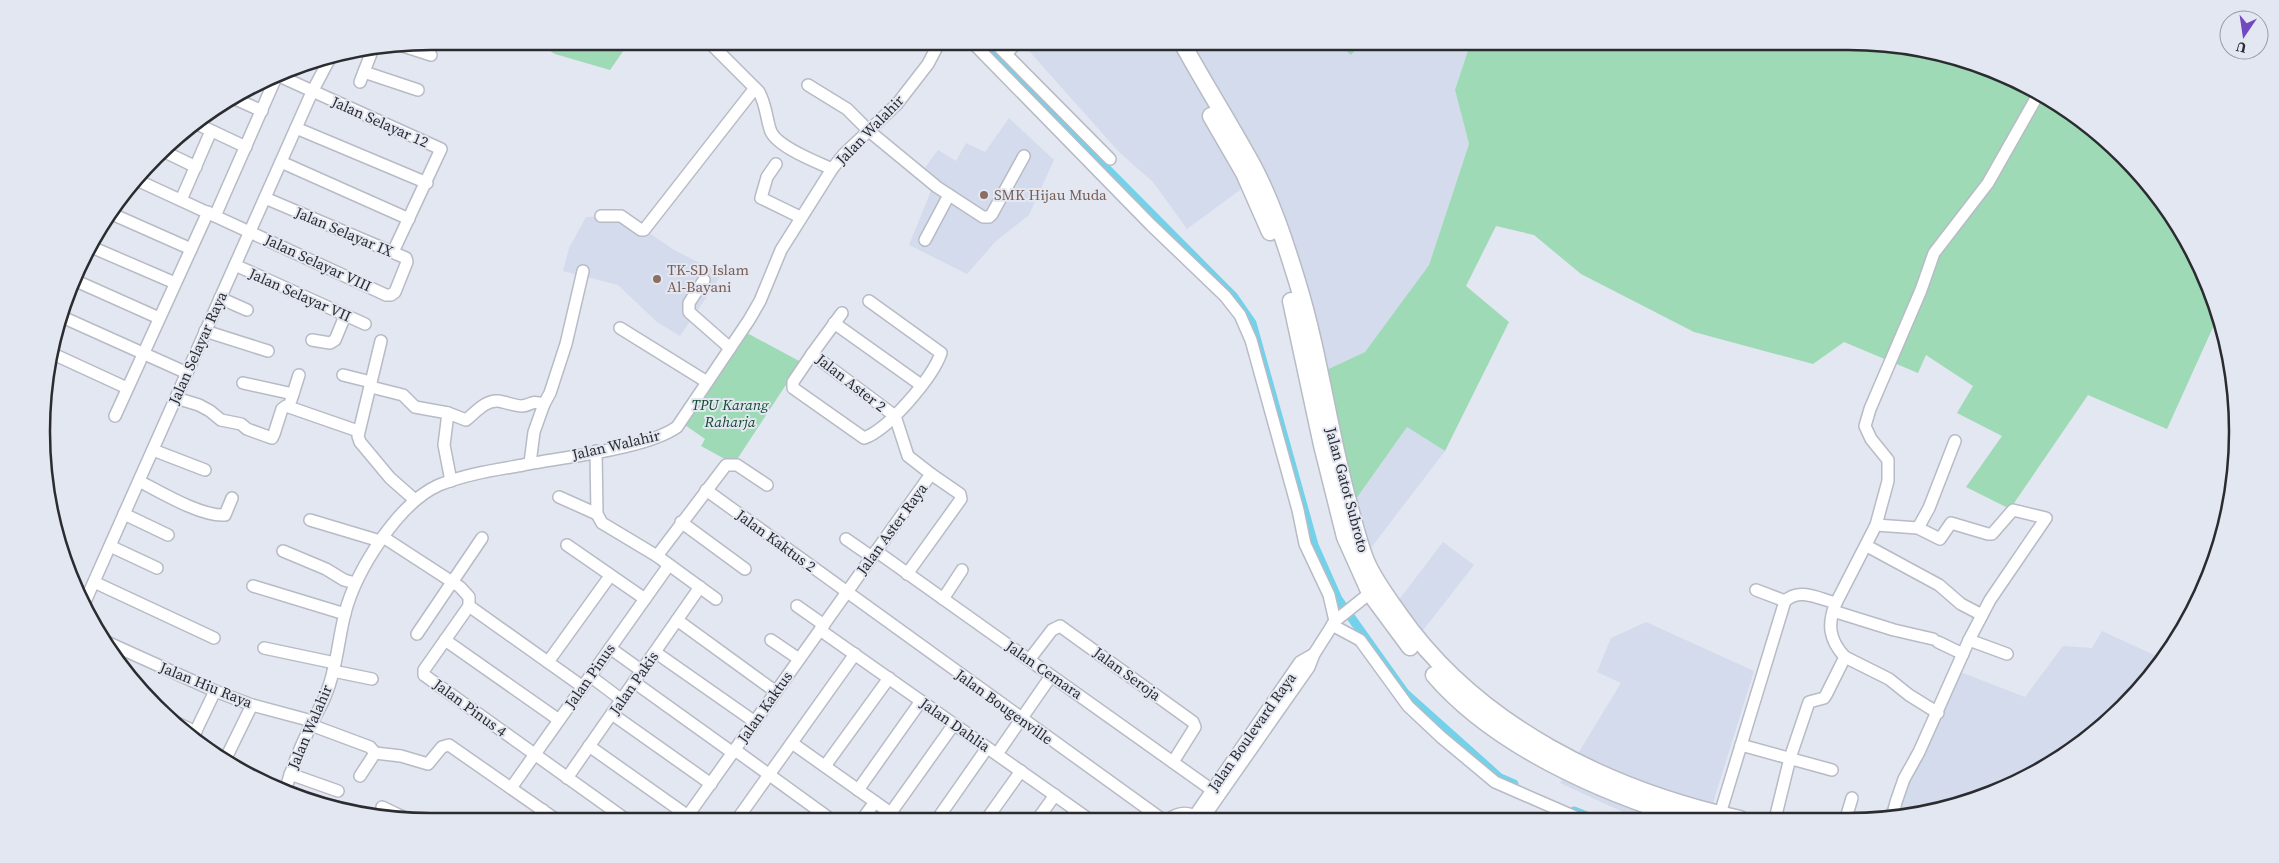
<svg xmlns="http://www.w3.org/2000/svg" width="2279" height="863" viewBox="0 0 2279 863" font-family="'Source Serif 4',serif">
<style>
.built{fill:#d4dbec}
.green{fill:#9edab5}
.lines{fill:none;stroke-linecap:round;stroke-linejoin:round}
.canal{stroke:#72d2e9;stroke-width:9}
.minor-casing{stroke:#b7bbc5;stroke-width:14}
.highway-casing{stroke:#b7bbc5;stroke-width:19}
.minor{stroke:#fff;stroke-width:11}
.highway{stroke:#fff;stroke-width:16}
.education-dot{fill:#8d6e63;stroke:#e3e7f2;stroke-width:2}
.labels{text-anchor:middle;stroke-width:4;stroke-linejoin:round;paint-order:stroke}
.street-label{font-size:15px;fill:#2b2c30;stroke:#e3e7f2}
.education-label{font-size:15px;fill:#785e54;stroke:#e3e7f2;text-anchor:start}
.park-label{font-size:15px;font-style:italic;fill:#134b2f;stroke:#e3e7f2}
.rim{fill:none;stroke:#2b2c30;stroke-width:2.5}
</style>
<rect width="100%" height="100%" fill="#e3e7f2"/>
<g class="built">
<path d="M1040,41H1334L1351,55L1363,41H1471L1455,90L1469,144L1429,265L1365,352L1322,372L1259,176L1187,229L1153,182L1119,152L1029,51Z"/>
<path d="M1009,118L1054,160L1029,215L996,241L967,274L909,245L933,186L918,177L938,150L956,161L966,143L985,152Z"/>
<path d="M623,215L674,250L722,274L680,336L657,322L618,285L563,271L569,248L586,217Z"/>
<path d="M1407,427L1445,451L1364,557L1341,515L1356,499Z"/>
<path d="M1443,542L1474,565L1417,638L1392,609Z"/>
<path d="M1646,622L1754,671L1708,819H1638L1560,783L1621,683L1597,672L1611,638Z"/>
<path d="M2102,631L2163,659L2105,725L2020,782L1899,818H1886L1885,811L1955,670L2025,697L2063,646L2092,648Z"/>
</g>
<g class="green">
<path d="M533,41H613L626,47L610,70L555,54Z"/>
<path d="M1334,41H1363L1351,55Z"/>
<path d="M1471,41H1847L1949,55L2020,82L2085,122L2141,174L2186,237L2217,306L2219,314L2167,429L2088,395L2010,509L1966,487L2002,436L1957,413L1973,386L1926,355L1918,373L1844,342L1813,364L1694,332L1581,274L1534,235L1496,226L1466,286L1509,322L1445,451L1407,427L1356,499L1322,372L1365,352L1429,265L1469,144L1455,90Z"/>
<path d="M747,333L801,362L734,464L701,446L705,439L685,425Z"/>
</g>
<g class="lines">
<g class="canal">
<path d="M980,41L1234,297L1252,323L1314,545L1338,599L1405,693L1500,778L1514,784"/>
<path d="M1574,811L1594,819"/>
</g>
<g class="minor-casing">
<g id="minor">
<path d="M708,41L759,92C766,105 766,116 770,129C774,146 817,162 832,169"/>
<path d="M971,41L1151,225L1225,296L1240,315L1251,340L1298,510L1305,544L1329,595L1335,621"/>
<path d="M993,41L1110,159"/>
<path d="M403,46L431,55"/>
<path d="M1006,54L1018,41"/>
<path d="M364,72L418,90"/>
<path d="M277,75L441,149L393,252"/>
<path d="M360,82L372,51"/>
<path d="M808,85L847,109L869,131L937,187L983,217H989L992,214L1024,156"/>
<path d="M231,97L262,111"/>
<path d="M195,123L246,147"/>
<path d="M296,128L427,183"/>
<path d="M163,151L196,167"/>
<path d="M281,162L409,219"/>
<path d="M776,164L767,177L761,198L800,217"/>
<path d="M139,181L386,295H391L395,292L407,262L406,258L265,198"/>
<path d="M181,200L211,131"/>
<path d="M112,214L191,249"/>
<path d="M215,216L277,75"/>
<path d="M601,216H621L641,230H644L755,88"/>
<path d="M925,240L949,195"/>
<path d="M89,246L175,283"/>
<path d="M235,265L365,324"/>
<path d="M74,280L159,318"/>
<path d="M704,280L689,303V312L730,348"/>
<path d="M220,298L247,310"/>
<path d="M842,313L812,354L895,416"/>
<path d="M60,316L187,373"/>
<path d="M834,323L921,385"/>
<path d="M620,328L707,382"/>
<path d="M205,331L268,351"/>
<path d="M312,340L330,343L335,340L345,316"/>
<path d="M381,341L358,436L360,442L390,478L415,500"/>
<path d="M51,353L127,388"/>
<path d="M812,354L793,382V388L864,438C888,430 933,377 941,353L869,301"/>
<path d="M343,375L371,382"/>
<path d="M243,383L293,394"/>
<path d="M371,387L403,395L415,407L448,413L466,420C475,413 485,400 498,401C506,402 514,406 522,406C533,405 529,400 544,404"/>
<path d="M176,398L199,405L210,411L221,420L241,424L247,429L269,437L272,438L274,434L282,409L286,406L358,431"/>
<path d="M291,400L299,375"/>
<path d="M448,413L444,445L451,481"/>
<path d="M115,416L208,212"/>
<path d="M153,450L205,470"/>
<path d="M596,451L597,514L602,523L657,556L716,599"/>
<path d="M530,463L534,432L544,404L550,393L566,344L583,271"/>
<path d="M139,481C160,492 202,517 225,515L232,498"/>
<path d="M706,490L1163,820"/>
<path d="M559,497L597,514"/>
<path d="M124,514L168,535"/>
<path d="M310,520L380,541"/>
<path d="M681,522L745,569"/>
<path d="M1876,525L1918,528L1940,539L1951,523L1988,534H1992L2013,510L2046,518L1990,600L1969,640L1919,752L1904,779L1896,802L1892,818"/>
<path d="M1918,528L1929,508L1955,441"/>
<path d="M383,537L460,587L469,597V606"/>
<path d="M846,539L872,557"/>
<path d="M567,545L645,599"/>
<path d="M110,546L157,568"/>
<path d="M1867,546L1939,585L1961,604L1982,615"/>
<path d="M283,551L326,569L344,580L355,583"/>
<path d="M876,551L1212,790"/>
<path d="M657,556L726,465H737L767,485"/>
<path d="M907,574L961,499L960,494L931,474"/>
<path d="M94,582L214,638"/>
<path d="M253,586L345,614"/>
<path d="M1756,590L1785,601"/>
<path d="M943,599L962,570"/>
<path d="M84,604L312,92L330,58"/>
<path d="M469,606L424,670V675L628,821"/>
<path d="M469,606L583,687"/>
<path d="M797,606L824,625"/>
<path d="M1833,611L1894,630L1933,639"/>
<path d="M677,620L776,692"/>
<path d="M1332,625L1360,640L1408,706L1441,737L1495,782L1580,819"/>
<path d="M820,630L1090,820"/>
<path d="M417,634L482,538"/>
<path d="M102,640L215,691L252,705L312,721"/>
<path d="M445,640L559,720"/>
<path d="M771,640L799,659"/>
<path d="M1969,640L2007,654"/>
<path d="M1938,642L1963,654"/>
<path d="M264,648L335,663"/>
<path d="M610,648L642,671"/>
<path d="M655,652L755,722"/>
<path d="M1845,657L1889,679L1909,695L1938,713"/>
<path d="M1029,660L1052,630L1060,626L1193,722L1195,727L1173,762"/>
<path d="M548,662L610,576"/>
<path d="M333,671L372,679"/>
<path d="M590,676L622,700"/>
<path d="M634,682L733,753"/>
<path d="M612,714L711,784"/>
<path d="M177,723L196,732"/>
<path d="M311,725L370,747L375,753"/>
<path d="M192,739L215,691"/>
<path d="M792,743L902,821"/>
<path d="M1741,745L1832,770"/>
<path d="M589,746L688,816"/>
<path d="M735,750L833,821"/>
<path d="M997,754L1051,676"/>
<path d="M225,760L252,705"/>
<path d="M825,766L889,678"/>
<path d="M290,774L338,791"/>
<path d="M360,776L375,753L401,756L428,764L442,747L449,745L558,821"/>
<path d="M567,778L700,587"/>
<path d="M511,788L669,565"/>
<path d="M858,790L921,701"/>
<path d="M285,791C292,767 302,743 313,721C317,712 323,703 326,694C337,668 338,640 345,613C356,571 398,503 439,485C466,474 495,470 523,465C563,457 646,449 677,427L749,320L760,301L781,250L832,169L844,154L897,104L928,64L940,41"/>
<path d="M382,807L405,818"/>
<path d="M1720,814L1785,601C1800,587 1819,599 1836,603L1876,525L1888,481V460L1871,439L1865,426L1870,409L1921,290L1934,253L1988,183L2039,93"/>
<path d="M1195,815L1300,662L1314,654"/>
<path d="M1846,818L1852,798"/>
<path d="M1775,819L1790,758L1809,702L1824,698L1826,695L1845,657C1829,640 1827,624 1836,603"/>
<path d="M986,820L1021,771"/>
<path d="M1037,820L1055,795"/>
<path d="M1168,820C1178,812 1189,811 1200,819"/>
<path d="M1202,820L1309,667L1314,654L1335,621L1370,593"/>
<path d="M684,821L931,474L908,456L895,416"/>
<path d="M736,821L855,654"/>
<path d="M861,821L875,802"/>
<path d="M885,821L954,724"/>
<path d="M936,821L987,748"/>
<path d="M535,822L543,810"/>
</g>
</g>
<g class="highway-casing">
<g id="highway">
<path d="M1181,41C1204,83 1230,124 1253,166C1272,202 1285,242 1297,281C1319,352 1328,426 1347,497C1353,519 1358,541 1366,561C1374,580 1387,597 1399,614C1477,726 1609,790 1740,819"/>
<path d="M1211,116L1244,173L1270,232"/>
<path d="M1291,301L1322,445L1345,537L1370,593L1410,647"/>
<path d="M1434,675C1495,746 1602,793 1690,819"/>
</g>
</g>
<use href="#minor" class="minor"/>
<use href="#highway" class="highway"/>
</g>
<g class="education-dot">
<circle cx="984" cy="195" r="5"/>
<circle cx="657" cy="279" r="5"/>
</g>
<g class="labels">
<g class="street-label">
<text transform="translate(380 122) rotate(24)" y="5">Jalan Selayar 12</text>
<text transform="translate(870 130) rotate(-46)" y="5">Jalan Walahir</text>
<text transform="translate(344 232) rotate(23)" y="5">Jalan Selayar IX</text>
<text transform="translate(318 263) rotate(25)" y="5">Jalan Selayar VIII</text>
<text transform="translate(300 295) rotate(24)" y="5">Jalan Selayar VII</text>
<text transform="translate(198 348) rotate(-66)" y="5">Jalan Selayar Raya</text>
<text transform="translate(851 383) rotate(38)" y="5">Jalan Aster 2</text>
<text transform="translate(616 445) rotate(-13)" y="5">Jalan Walahir</text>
<text transform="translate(1347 490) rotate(75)" y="5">Jalan Gatot Subroto</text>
<text transform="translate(892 529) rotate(-54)" y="5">Jalan Aster Raya</text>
<text transform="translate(776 541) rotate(36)" y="5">Jalan Kaktus 2</text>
<text transform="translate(1044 670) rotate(35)" y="5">Jalan Cemara</text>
<text transform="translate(1127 674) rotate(36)" y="5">Jalan Seroja</text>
<text transform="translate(590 676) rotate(-55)" y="5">Jalan Pinus</text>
<text transform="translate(634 683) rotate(-55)" y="5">Jalan Pakis</text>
<text transform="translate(206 685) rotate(22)" y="5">Jalan Hiu Raya</text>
<text transform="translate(765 707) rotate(-55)" y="5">Jalan Kaktus</text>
<text transform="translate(1004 707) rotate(36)" y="5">Jalan Bougenville</text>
<text transform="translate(470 708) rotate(36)" y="5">Jalan Pinus 4</text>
<text transform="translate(955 725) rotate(35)" y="5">Jalan Dahlia</text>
<text transform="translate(310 727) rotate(-67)" y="5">Jalan Walahir</text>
<text transform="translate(1252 732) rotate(-55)" y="5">Jalan Boulevard Raya</text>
</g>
<g class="education-label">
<text x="994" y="200">SMK Hijau Muda</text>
<text x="667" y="275">TK-SD Islam<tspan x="667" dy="17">Al-Bayani</tspan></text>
</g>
<g class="park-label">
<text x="730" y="410">TPU Karang<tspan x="730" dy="17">Raharja</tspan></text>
</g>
</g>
<path d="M0 0H2279V863H0ZM431 50H1848A381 381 0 0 1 2229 431V432A381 381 0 0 1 1848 813H431A381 381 0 0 1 50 432V431A381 381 0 0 1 431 50Z" fill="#e3e7f2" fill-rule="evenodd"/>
<path class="rim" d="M431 50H1848A381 381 0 0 1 2229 431V432A381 381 0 0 1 1848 813H431A381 381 0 0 1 50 432V431A381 381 0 0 1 431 50Z"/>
<g transform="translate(2244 35) rotate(193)"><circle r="24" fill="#e3e7f2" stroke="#999ca4"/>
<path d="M0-4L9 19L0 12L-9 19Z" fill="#7148c0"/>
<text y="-8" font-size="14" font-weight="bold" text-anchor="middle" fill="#2b2c30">U</text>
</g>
</svg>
